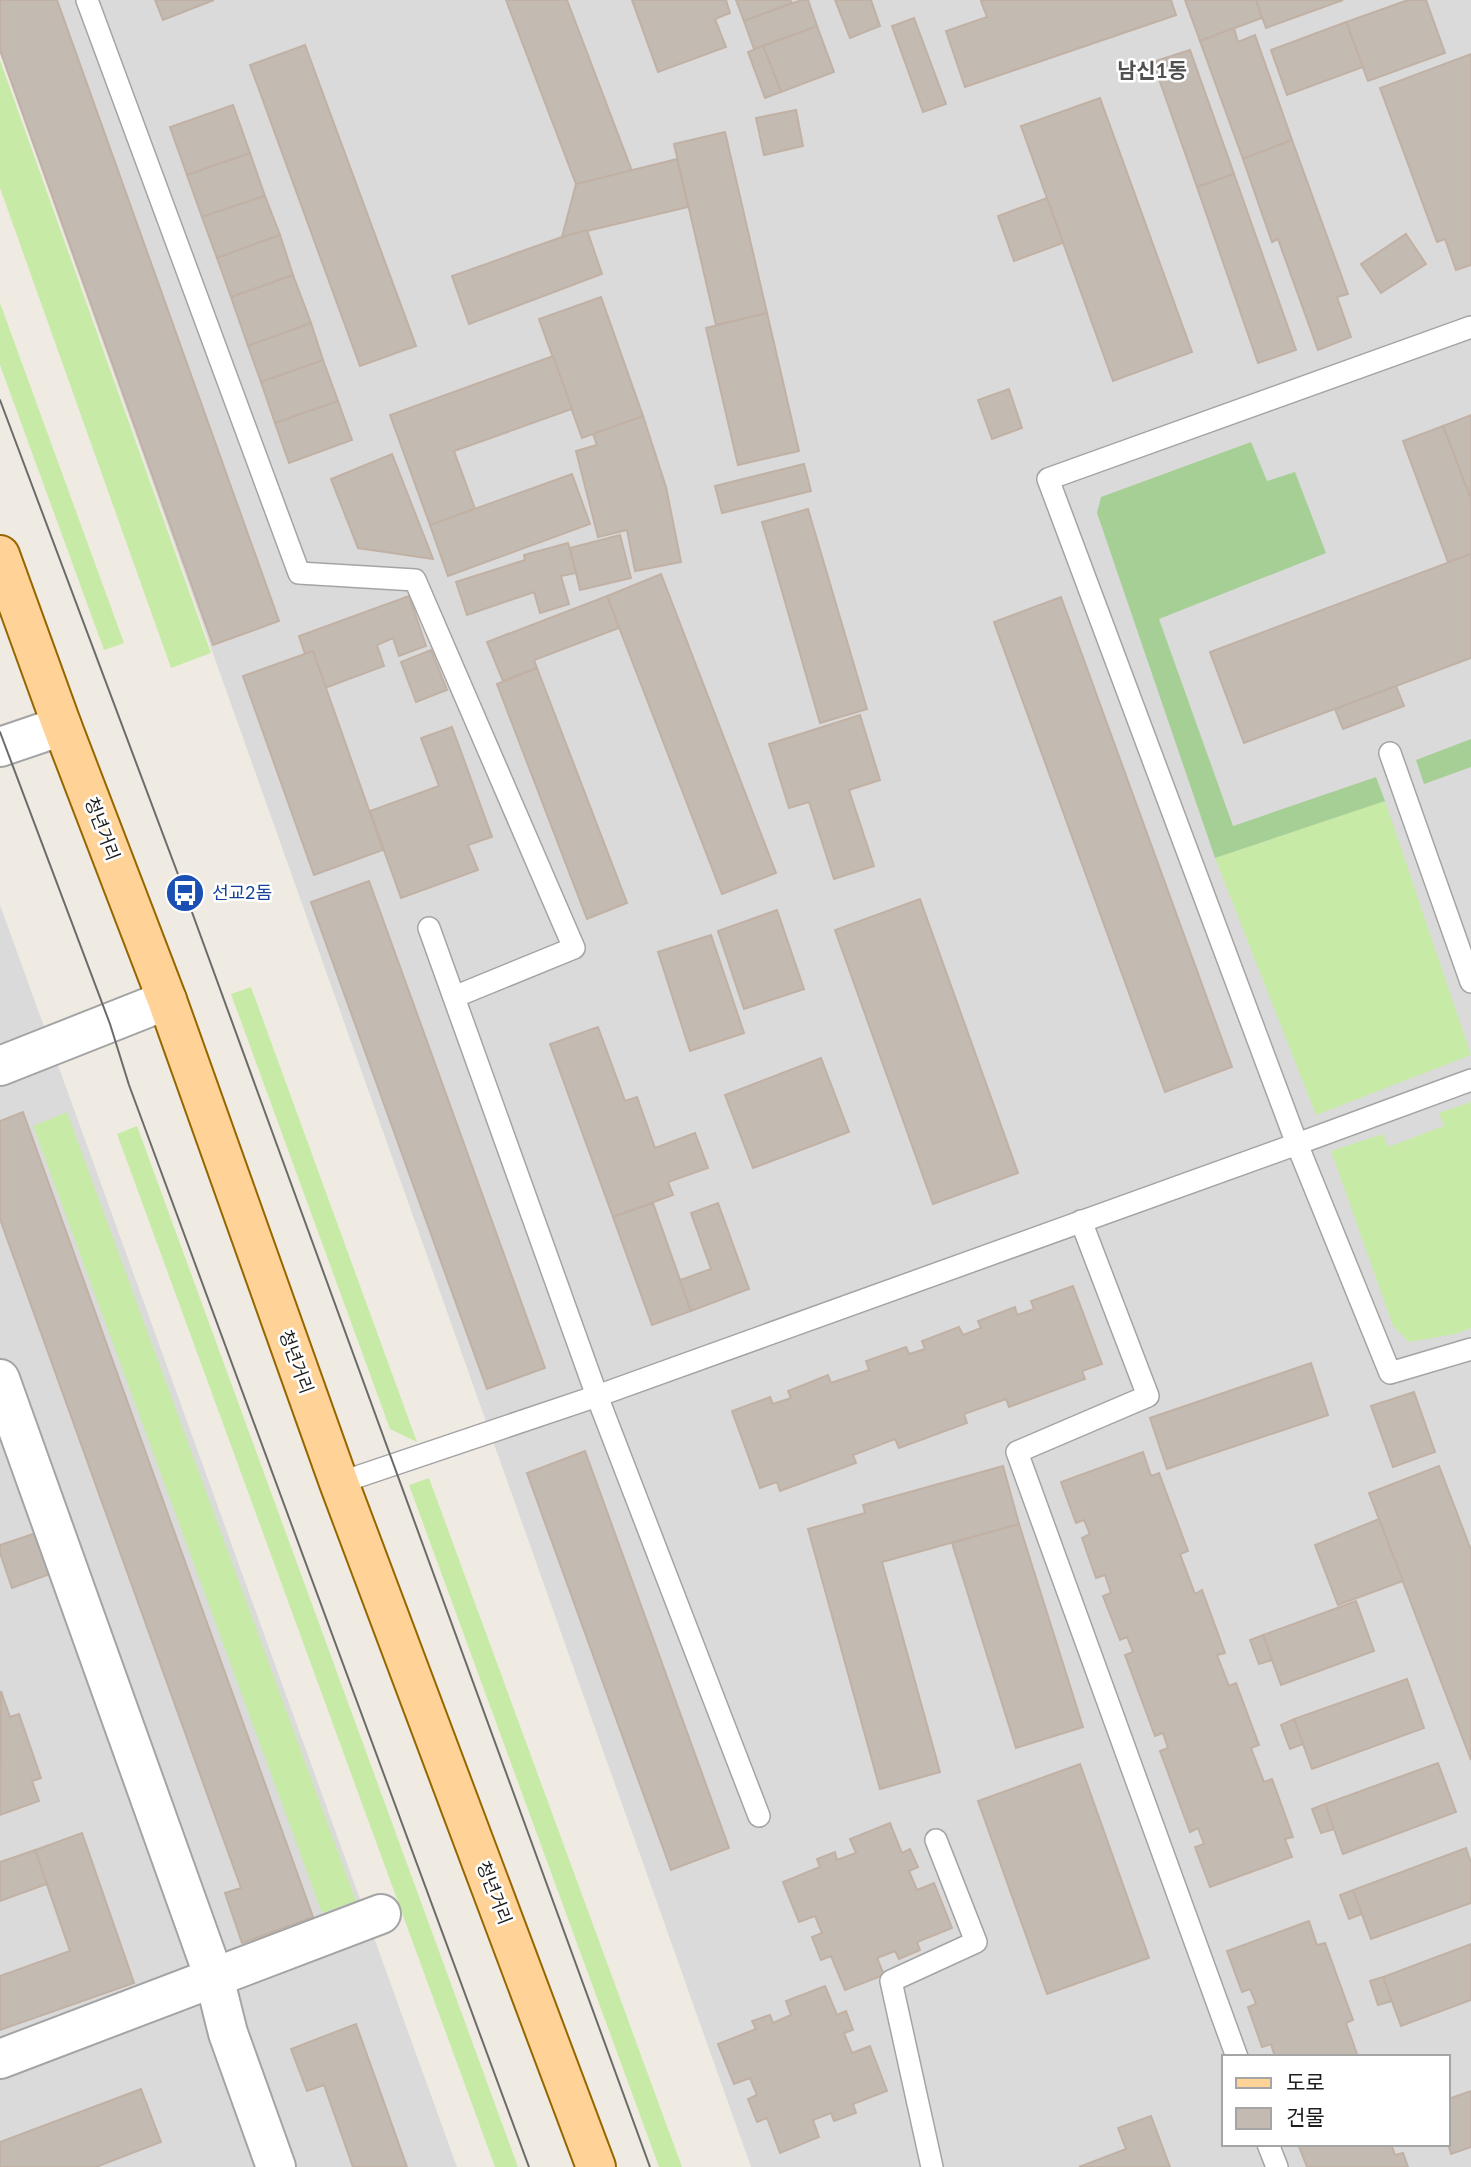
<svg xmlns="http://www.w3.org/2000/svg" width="1471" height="2167" viewBox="0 0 1471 2167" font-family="Lato,'Noto Sans KR',sans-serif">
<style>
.residential{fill:#dbdada;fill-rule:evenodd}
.grass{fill:#c7eba6}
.forest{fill:#a6cf96}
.building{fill:#c3bab2;stroke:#c1b1a4;stroke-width:2}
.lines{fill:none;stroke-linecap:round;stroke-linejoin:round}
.service-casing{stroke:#a4a4a4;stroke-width:24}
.minor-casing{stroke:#a4a4a4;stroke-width:42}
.primary-casing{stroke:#966600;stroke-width:42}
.service{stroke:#fff;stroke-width:21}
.minor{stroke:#fff;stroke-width:38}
.primary{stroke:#ffd398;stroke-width:38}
.tram{stroke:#6b6b6b;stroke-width:2}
.labels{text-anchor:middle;stroke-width:5;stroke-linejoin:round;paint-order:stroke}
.street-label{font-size:18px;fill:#1d1d1d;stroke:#fff}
.transit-label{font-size:18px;fill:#164399;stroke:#fff;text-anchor:start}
.quarter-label{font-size:21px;font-weight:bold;fill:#505050;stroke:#fff}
</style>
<rect width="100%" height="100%" fill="#efebe2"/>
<g class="residential">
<path d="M0,0H1471V2167H751L0,54ZM1224,2057H1448V2144H1224Z"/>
<path d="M0,905L457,2167H0Z"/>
</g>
<g class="grass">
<path d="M0,60L211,653L171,668L0,188Z"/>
<path d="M0,303L124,643L104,650L0,365Z"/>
<path d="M1385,801L1471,1055L1316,1115L1215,858Z"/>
<path d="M251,987L417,1442L390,1429L231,994Z"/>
<path d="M1471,1102V1328L1455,1334L1409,1342L1393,1326L1331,1151L1383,1134L1388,1147L1444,1126L1439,1113Z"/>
<path d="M67,1112L356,1901L322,1913L33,1126Z"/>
<path d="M137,1126L518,2167H495L117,1134Z"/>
<path d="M429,1478L682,2167H659L409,1485Z"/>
</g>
<g class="forest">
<path d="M1251,442L1267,481L1295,472L1326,553L1159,619L1233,826L1376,777L1385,801L1215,858L1097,513L1101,497Z"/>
<path d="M1471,739V767L1424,784L1416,760Z"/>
</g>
<g class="building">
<path d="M0,0H57L279,621L213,645L0,50Z"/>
<path d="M155,0H214L163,20Z"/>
<path d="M506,0H567L632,171L576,184Z"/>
<path d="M632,0H726L730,13L715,19L726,47L658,72Z"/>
<path d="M736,0H790L792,3L744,21Z"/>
<path d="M801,0H808L817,26L754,49L744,21Z"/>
<path d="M835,0H871L880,26L850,38Z"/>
<path d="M1171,0L1176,15L965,87L946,31L987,17L981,1L984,0Z"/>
<path d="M1185,0H1256L1262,18L1200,41Z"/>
<path d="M1256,0H1343L1266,28Z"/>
<path d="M1408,0H1426L1445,53L1368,81L1346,22Z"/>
<path d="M914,18L946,104L923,112L892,26Z"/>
<path d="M1346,22L1363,67L1287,95L1271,50Z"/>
<path d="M817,26L834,72L781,92L763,46Z"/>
<path d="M1234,28L1238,42L1255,35L1292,140L1243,159L1200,41Z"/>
<path d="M305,45L416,346L360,366L250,65Z"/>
<path d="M763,46L781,92L765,98L748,52Z"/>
<path d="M1190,50L1234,174L1197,187L1153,62Z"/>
<path d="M1471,54V265L1456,270L1445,239L1437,242L1380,88Z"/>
<path d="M1100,98L1192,352L1113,381L1021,126Z"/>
<path d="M233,105L250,153L187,175L170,127Z"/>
<path d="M796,110L803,146L764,155L756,118Z"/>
<path d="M725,132L767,313L716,325L674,144Z"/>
<path d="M1292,140L1348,294L1337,297L1351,337L1318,350L1278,239L1272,242L1243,159Z"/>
<path d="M250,153L265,196L202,217L187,175Z"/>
<path d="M677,159L688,207L562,237L576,184Z"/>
<path d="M1234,174L1296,350L1258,363L1197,187Z"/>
<path d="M265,196L280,235L217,258L202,217Z"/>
<path d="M1047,198L1063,243L1014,261L998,216Z"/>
<path d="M587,230L602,274L469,324L452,276L562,237Z"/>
<path d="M1406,234L1426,264L1381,293L1361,264Z"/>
<path d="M280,235L293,275L231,297L217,258Z"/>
<path d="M293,275L311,323L248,346L231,297Z"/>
<path d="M601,297L643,416L582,438L539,319Z"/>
<path d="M767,313L799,451L738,465L706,328Z"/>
<path d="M311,323L323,360L261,382L248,346Z"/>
<path d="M553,356L572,409L454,451L475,509L430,525L390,415Z"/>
<path d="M323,360L338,401L275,423L261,382Z"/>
<path d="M1009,389L1022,428L992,439L978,400Z"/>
<path d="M338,401L352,440L289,463L275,423Z"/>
<path d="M1471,415V499L1443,426Z"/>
<path d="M643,416L666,487L681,562L635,571L627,530L598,537L576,451L597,445L593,434Z"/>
<path d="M1443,426L1471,499V554L1448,562L1403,441Z"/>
<path d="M392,454L433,559L358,548L331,479Z"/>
<path d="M804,464L811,491L722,513L715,486Z"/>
<path d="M572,474L590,524L448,576L430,525Z"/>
<path d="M808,509L867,709L820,723L762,522Z"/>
<path d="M620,535L631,578L580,590L570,548Z"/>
<path d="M568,543L576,573L561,576L569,604L540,613L534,592L467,615L456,582L525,560L524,555Z"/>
<path d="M1471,554V658L1244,743L1210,652Z"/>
<path d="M661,574L776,873L722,894L607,596Z"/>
<path d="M409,596L426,646L399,656L393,638L377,645L384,666L325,688L313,651L305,654L299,636Z"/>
<path d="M607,596L619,628L534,660L537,668L503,681L487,642Z"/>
<path d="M1061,597L1232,1067L1165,1092L994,622Z"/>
<path d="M431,650L447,690L416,702L401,662Z"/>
<path d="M313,651L383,850L314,875L243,676Z"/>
<path d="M537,668L627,903L587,919L497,684Z"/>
<path d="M1396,686L1404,706L1343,729L1335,709Z"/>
<path d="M860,715L880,780L849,790L874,866L834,879L809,802L789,808L769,744Z"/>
<path d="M452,727L492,837L468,845L478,870L401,898L370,811L439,786L421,738Z"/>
<path d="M369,881L545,1368L487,1389L311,902Z"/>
<path d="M920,899L1018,1173L933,1204L835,930Z"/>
<path d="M777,910L804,989L744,1009L718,931Z"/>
<path d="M711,935L744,1033L690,1051L658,952Z"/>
<path d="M598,1027L625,1101L637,1097L655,1148L695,1133L708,1168L668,1182L673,1195L613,1217L550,1044Z"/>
<path d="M821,1058L849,1132L753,1168L725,1095Z"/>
<path d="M23,1112L313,1917L242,1943L225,1893L241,1888L0,1219V1121Z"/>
<path d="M653,1203L691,1311L652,1325L613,1217Z"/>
<path d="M718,1203L749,1289L691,1311L680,1280L711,1269L691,1213Z"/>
<path d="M1073,1286L1102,1364L1082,1371L1085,1379L1009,1407L1006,1399L964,1414L967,1423L899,1448L895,1439L853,1455L856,1463L780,1491L777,1482L760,1488L732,1411L770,1397L773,1404L791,1398L788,1391L828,1375L831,1383L869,1370L866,1361L906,1347L909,1354L925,1349L922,1341L959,1327L963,1335L981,1328L978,1321L1015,1307L1017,1315L1034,1309L1031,1301Z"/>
<path d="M1311,1363L1328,1415L1167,1469L1150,1418Z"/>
<path d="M1414,1392L1435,1452L1393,1467L1371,1406Z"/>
<path d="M585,1451L729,1848L671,1870L527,1473Z"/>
<path d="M1143,1452L1151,1476L1159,1473L1188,1551L1180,1554L1195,1594L1202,1590L1225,1653L1217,1655L1229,1686L1236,1683L1259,1745L1251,1748L1264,1782L1272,1779L1293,1837L1285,1839L1292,1857L1210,1887L1195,1847L1204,1844L1198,1828L1190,1832L1160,1751L1168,1748L1163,1733L1155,1736L1125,1655L1133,1652L1127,1637L1120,1640L1103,1596L1111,1593L1105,1575L1096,1578L1082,1538L1090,1534L1084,1520L1076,1523L1061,1482Z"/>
<path d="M1003,1466L1019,1524L882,1562L940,1772L880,1789L808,1529L865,1513L863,1505Z"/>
<path d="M1439,1466L1471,1550V1760L1369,1493Z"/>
<path d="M1379,1519L1403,1581L1338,1605L1315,1545Z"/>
<path d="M1019,1524L1083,1727L1016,1748L952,1543Z"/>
<path d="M36,1533L50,1574L12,1588L0,1553V1545Z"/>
<path d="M1356,1601L1374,1651L1281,1685L1263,1635Z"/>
<path d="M1263,1635L1272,1660L1259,1664L1250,1640Z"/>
<path d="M1407,1679L1424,1728L1312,1769L1294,1719Z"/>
<path d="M1,1691L10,1717L19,1714L41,1778L32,1781L39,1801L0,1815Z"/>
<path d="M1294,1719L1303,1744L1290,1749L1281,1725Z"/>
<path d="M1438,1763L1456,1812L1343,1854L1325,1804Z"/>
<path d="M1080,1764L1149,1958L1047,1994L978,1801Z"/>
<path d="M1325,1804L1334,1829L1321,1833L1312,1809Z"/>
<path d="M890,1823L902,1853L910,1849L918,1867L909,1871L917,1890L934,1883L952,1928L917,1942L920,1950L899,1959L895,1951L877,1958L884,1975L845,1990L831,1956L821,1960L812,1937L822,1933L815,1916L799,1922L783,1882L820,1867L817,1859L835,1852L837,1860L856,1853L850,1839Z"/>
<path d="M82,1833L134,1983L0,2030V1976L70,1951L35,1850Z"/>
<path d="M1466,1848L1471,1863V1903L1371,1939L1353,1890Z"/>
<path d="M35,1850L47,1884L0,1901V1862Z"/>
<path d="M1353,1890L1362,1914L1349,1919L1340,1895Z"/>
<path d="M1309,1921L1317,1945L1325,1943L1353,2020L1346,2023L1358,2057H1275L1271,2044L1262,2047L1248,2007L1256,2004L1250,1989L1242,1992L1227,1951Z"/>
<path d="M1471,1944V2000L1401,2026L1383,1977Z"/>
<path d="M1383,1977L1392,2001L1378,2005L1370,1981Z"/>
<path d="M825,1986L837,2015L846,2011L853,2030L844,2033L852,2053L870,2046L887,2091L853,2104L856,2113L834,2121L831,2113L813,2120L819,2137L780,2153L767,2118L757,2122L748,2099L757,2095L750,2078L734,2084L718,2044L756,2029L752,2021L770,2015L773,2023L791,2015L786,2001Z"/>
<path d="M356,2024L407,2167H353L324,2085L307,2091L291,2049Z"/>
<path d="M141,2089L161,2142L96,2167H0V2142Z"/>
<path d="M1471,2091V2147L1451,2154L1448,2144V2099Z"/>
<path d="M1151,2116L1170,2167H1079L1126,2149L1118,2128Z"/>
<path d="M1298,2144H1391L1395,2155L1403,2153L1408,2167H1307Z"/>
</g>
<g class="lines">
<g class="service-casing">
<g id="service">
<path d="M87,0L299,573L415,580L574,948L454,997"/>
<path d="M1390,753L1471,982"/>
<path d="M429,928L597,1396L759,1816"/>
<path d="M1471,1080L1297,1144L1390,1373L1471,1349"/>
<path d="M1081,1221L1148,1396L1017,1452L1237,2057"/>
<path d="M339,1483L597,1396L1297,1144L1048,479L1471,327"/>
<path d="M1268,2144L1277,2167"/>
<path d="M932,2167L891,1981L976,1942L936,1840"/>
</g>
</g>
<g class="minor-casing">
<g id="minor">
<path d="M0,747L62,726"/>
<path d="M0,1066L167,1000"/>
<path d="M0,1379L214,1977L228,2033L276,2167"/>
<path d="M0,2059L381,1914"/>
</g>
</g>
<g class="primary-casing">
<path id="primary" d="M0,555L62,726L167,1000L339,1483L596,2167"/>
</g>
<use href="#service" class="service"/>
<use href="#minor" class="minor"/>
<use href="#primary" class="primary"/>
<g class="tram">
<path d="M0,400L185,893L650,2167"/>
<path d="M0,732L110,1024L129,1085L529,2167"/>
</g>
</g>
<defs>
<g id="bus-disc" transform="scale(2.0125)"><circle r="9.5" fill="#1a4fb4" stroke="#fff"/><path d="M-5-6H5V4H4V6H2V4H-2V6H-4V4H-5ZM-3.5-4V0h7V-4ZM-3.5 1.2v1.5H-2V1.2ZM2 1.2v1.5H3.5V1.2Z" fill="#fff"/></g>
</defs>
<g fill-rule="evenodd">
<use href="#bus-disc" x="185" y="893"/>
</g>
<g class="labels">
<g class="street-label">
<text transform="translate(102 829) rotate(69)" y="6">청년거리</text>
<text transform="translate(296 1362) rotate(70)" y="6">청년거리</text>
<text transform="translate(494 1893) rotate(69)" y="6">청년거리</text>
</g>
<g class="transit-label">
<text x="212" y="899">선교2돔</text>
</g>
<g class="quarter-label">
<text x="1152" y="78">남신1동</text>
</g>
</g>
<rect x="1222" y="2055" width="228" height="91" fill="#ffffff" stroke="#a5a5a5" stroke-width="2"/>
<rect x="1236" y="2078" width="35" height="10" fill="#ffd398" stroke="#a5a5a5" stroke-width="2"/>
<text x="1286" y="2090" font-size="21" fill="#1d1d1d">도로</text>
<rect x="1236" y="2108" width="35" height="21" fill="#c3bab2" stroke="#a5a5a5" stroke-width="2"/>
<text x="1286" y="2125" font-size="21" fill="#1d1d1d">건물</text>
</svg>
